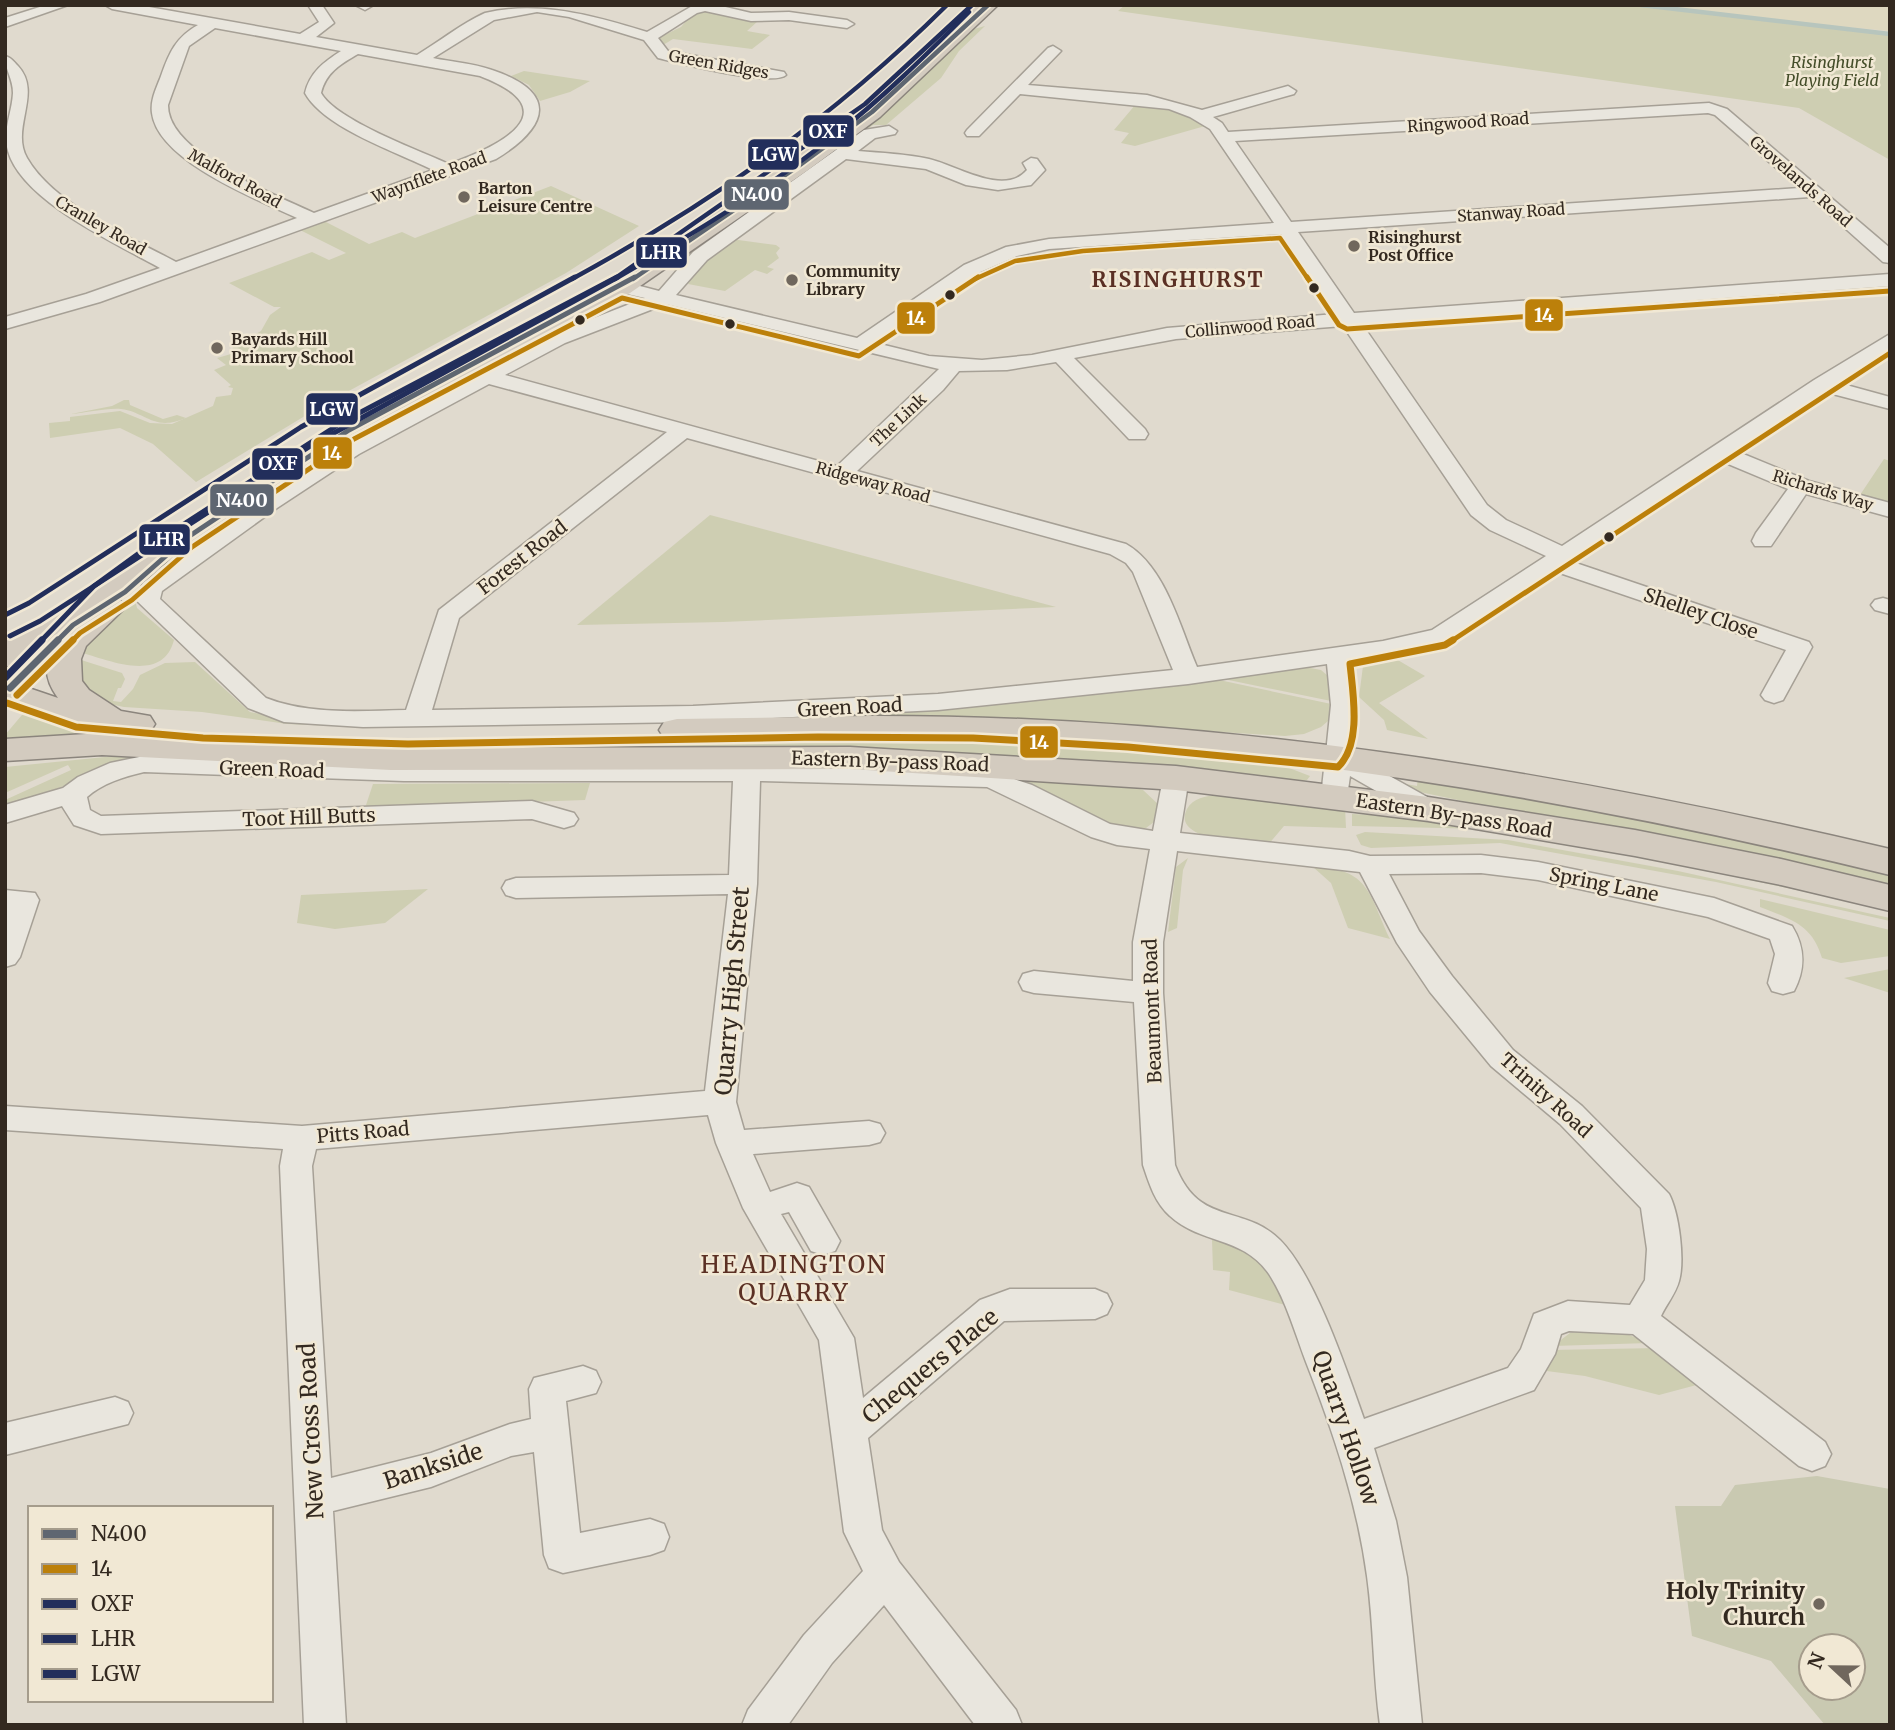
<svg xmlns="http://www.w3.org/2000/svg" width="1895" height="1730" viewBox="0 0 1895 1730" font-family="Merriweather,serif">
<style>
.farmland{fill:#ded8c0}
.green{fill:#ceceb2}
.cemetery{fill:#c9c9b1;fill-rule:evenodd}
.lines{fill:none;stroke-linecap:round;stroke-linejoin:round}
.stream{stroke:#b7c5bd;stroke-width:4.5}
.minor-casing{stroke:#a6a096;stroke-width:3}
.highway-casing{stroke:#8b857d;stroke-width:3}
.minor{fill:#e9e6de;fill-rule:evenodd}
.highway{fill:#d3cbbf;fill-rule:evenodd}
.bus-1-far2-casing{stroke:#f1e8d4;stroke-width:8}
.bus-1-far1-casing{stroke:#f1e8d4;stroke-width:10}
.bus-1-casing{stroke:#f1e8d4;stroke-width:12}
.bus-2-far2-casing{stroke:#f1e8d4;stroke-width:8}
.bus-2-far1-casing{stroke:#f1e8d4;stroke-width:10}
.bus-2-casing{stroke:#f1e8d4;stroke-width:12}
.bus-3-far2-casing{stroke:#f1e8d4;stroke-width:8}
.bus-3-far1-casing{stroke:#f1e8d4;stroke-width:10}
.bus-3-casing{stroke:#f1e8d4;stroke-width:12}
.bus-4-far1-casing{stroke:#f1e8d4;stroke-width:8}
.bus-4-casing{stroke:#f1e8d4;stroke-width:10}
.bus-5-far1-casing{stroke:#f1e8d4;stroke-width:8}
.bus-5-casing{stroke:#f1e8d4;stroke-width:10}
.bus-1-far2{stroke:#5e6671;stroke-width:4.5}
.bus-1-far1{stroke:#5e6671;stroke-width:5}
.bus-1{stroke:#5e6671;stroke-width:7}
.bus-2-far2{stroke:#bc800a;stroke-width:4.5}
.bus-2-far1{stroke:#bc800a;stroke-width:5}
.bus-2{stroke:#bc800a;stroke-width:7}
.bus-3-far2{stroke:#222e5b;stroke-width:4.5}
.bus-3-far1{stroke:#222e5b;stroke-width:5}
.bus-3{stroke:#222e5b;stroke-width:7}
.bus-4-far1{stroke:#222e5b;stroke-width:4.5}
.bus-4{stroke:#222e5b;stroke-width:5}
.bus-5-far1{stroke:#222e5b;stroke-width:4.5}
.bus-5{stroke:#222e5b;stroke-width:5}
.poi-dot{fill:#70675d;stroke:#f1e8d4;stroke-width:2.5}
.bus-dot{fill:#332920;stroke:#f1e8d4;stroke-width:2.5}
.labels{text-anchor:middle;stroke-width:5;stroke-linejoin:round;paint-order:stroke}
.far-park-label{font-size:16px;font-style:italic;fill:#444d29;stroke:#f1e8d4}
.far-street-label{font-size:16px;fill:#332920;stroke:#f1e8d4}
.far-poi-label{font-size:16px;font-weight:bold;fill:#332920;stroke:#f1e8d4;text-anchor:start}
.street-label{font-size:19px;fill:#332920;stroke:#f1e8d4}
.far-district-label{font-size:21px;font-weight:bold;letter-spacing:2px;fill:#5b3024;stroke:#f1e8d4}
.near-street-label{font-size:23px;fill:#332920;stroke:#f1e8d4}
.near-poi-label{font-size:23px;font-weight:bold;fill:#332920;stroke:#f1e8d4;text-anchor:end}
.near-neighbourhood-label{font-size:24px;letter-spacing:2px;fill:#5b3024;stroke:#f1e8d4}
.line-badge{stroke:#f1e8d4;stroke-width:2.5}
.badge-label{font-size:19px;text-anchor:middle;font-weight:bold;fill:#fff}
</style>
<rect width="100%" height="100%" fill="#e0dace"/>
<path class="farmland" d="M1641,5H1890V31L1749,18Z"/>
<g class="green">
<path d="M1125,5H1643L1890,34V160L1799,108L1118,11Z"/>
<path d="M709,11L736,19L758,21L747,31L770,35L752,49L673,39L663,45L658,38L681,27L692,14Z"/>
<path d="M985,26L959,51L941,78L886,125H873L677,271L664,268L889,106L974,29Z"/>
<path d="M524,71L590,81L570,92L540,101L529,85L511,76Z"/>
<path d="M1136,104L1179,112L1205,126L1135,146L1121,143L1129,133L1114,130Z"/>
<path d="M551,186L639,226L566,273L323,405L196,482L153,444L120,428L50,438L49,423L70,421V417L120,411L150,423L172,424L213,406L216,397L231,395L233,388L228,387L231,385L214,370L226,365L217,358L238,352L232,348L261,331L270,315L281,307H274L229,283L312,252L329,260L346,253L300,230L324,221L369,244L402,232L415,238Z"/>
<path d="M731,239L776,245L780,248L776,253L779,258L767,267L774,269L767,274L755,270L725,291L688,284L699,266Z"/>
<path d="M124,400H129L130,405L163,419L177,415L186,418C154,432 146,412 121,409C105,408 86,413 71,414L112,406Z"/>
<path d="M1884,459L1890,461V504L1860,495Z"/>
<path d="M710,515L1056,607L723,622L577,625Z"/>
<path d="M134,595L137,608L174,640C162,686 105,658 78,652Z"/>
<path d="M1388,657L1396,659L1425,676L1379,703L1428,739L1387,730L1384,720L1359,697L1363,666L1372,660Z"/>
<path d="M75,658L122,673L125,679L121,688H118L113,701L121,702L133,689L140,675L165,663L195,662L250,712L285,719L590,721L1205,677L1336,705L1328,721L1321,727L1304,734L1285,736L1189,730L774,721L359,727L287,724L202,712L124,707L105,703L81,688Z"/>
<path d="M1305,667L1321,670L1335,682L1336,702L1214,677Z"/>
<path d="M27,709L76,728L324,741L495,742L762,735L952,734L1136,746L1284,766L1310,776L1307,780L1292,783L261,745C175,738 91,729 5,741V735Z"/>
<path d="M115,756L775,762L1132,787L1143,790L1159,805L1154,822L1146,828L1119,831L1019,783L168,759L69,784L5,808V800L71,770L68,765L5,793V767Z"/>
<path d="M1418,777L1481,786L1890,869V890L1415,791L1389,781L1417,786Z"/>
<path d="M590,783L585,800L365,808L373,784Z"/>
<path d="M1217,795L1317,808L1328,805L1345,807L1346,828L1284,826L1267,846C1249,843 1170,841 1187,809C1193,798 1206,796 1217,795Z"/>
<path d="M1378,811L1412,813L1809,888L1890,910L1666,862L1486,829L1352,826V814L1373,815Z"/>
<path d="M1365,832L1508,840L1678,871L1890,918V921L1716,882L1500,843L1371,848L1361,845L1356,835Z"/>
<path d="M1188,858L1183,870L1177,928L1168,932L1176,867Z"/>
<path d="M1313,867C1370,868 1369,895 1390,939L1348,928L1331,883Z"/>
<path d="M428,889L385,923L335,929L297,923L301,895Z"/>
<path d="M1760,899L1890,930V956L1841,963L1822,958C1812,924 1790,919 1760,907Z"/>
<path d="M1890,969V993L1844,978Z"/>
<path d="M1212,1240L1238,1243L1252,1248L1293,1307L1229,1290L1230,1272L1213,1270Z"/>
<path d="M1587,1327L1617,1330L1649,1343L1553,1346L1570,1333Z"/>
<path d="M1659,1348L1704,1383L1659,1395L1585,1376L1539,1370L1549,1350Z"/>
</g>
<path class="cemetery" d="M1817,1476L1890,1489V1725H1825L1771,1661L1692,1636L1675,1506H1721L1735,1485ZM1811,1646H1853V1688H1811Z"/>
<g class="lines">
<path class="stream" d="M1641,5L1890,34"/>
<g class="minor-casing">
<g id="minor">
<path d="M46,5H68L5,27V18Z"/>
<path d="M105,5H138L300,34L319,22L308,5H322L334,23L316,37L417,55C439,42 462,23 485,13C539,0 596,16 647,32L694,5H717L751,13L789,12L847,20L854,24L847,28L789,20L751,21L705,11L697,13L658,38L668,51L784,72L786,75C773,87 678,63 658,58L644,40L569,17L537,12L494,20L433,58C452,62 473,63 492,70C558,92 550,126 496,159L100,302L5,329V317L86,294L160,268C117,244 22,201 8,151C2,131 12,113 13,93C13,79 5,70 5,56C12,58 13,61 18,66C43,93 10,128 27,158C54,205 130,237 176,262L297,218C258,200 158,161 152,113C150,100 157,87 161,76C169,53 176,37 198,25L112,9ZM215,28L341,51C324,62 310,72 305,93C324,128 397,152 433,170L314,213C276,195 167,153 168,105L189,46ZM358,54L480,76C571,111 500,146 449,164C418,150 336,120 321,93C326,72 341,64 358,54Z"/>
<path d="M355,5H372V6L365,10Z"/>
<path d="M1053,46L1061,51L1028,85L1147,95L1202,110L1288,86L1296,91L1294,94L1213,117L1222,123L1228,132L1709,103L1727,109L1890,248V263L1883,262L1810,197L1298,232L1354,313L1890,274V286L1362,324L1487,505L1506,520L1562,546L1814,380L1890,334V349L1839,383L1890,397V409L1825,392L1736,451L1809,481L1890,503V517L1806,494L1771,546H1755L1752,541L1756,533L1788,489L1721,461L1570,561L1809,642L1812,647L1783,700L1774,703L1765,700L1761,695L1786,650L1554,571L1449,641L1351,660L1357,705L1352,755L1438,803L1442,809L1438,815L1428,818L1418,815L1350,776L1347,797L1344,803L1334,806L1324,803L1321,797L1325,760L1323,757L1326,753L1331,705L1327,664L1188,684L938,710L693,722L363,727L284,722L248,708L136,600L143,583L261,498L343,444L551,335L645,298L614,291L612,287L614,283L621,281L659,291L693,252L864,130L889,126L897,131L895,134L875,138L858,151C882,153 906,154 929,159C956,165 1004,197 1027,170L1023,163L1031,158L1037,159L1045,170L1031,185L998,190L966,185L926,169L846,159L707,260L676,295L857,338L964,265L1006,247L1049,239L1274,223L1210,129L1190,117L1169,109L1020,94L979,136H967L965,133L967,130L1048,48ZM1708,113L1715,115L1799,188L1291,222L1235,141ZM1281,234L1335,314L1167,328L1032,355L982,360L929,356L876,343L978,273L1017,256L1049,249ZM666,304L939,369L837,466L505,375L565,343ZM1343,326L1471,515L1490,530L1546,556L1432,630L1383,641L1197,667C1180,627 1165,566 1126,544L857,471L943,390L959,371L1007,370L1056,362L1129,439H1145L1148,434L1145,429L1074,358L1176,339ZM489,384L667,432L439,610L406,710C360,711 309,715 266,698L160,599L162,591L277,508L359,454ZM687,438L1110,554L1126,563L1133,572L1173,670L938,694L693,706L432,710L459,618Z"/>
<path d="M1883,598L1890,600V614L1875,610L1871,605L1875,600Z"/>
<path d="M144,756L404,765L747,763L990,771L1032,785L1110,824L1153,831L1163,778L1167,772L1176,770L1185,772L1189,778L1180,833L1349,851L1370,856L1481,855L1538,862L1714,898L1792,926C1805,947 1806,968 1794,991L1783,994L1772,991L1768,983L1775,954L1770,939L1708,917L1538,880L1481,873L1389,874L1419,931L1452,976L1513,1050L1582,1106L1669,1194C1679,1213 1685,1260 1679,1281C1676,1293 1666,1305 1661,1316L1825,1442L1831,1454L1825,1466L1812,1471L1799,1466L1633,1334L1569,1331L1561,1334L1555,1354L1534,1390L1374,1448L1396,1521L1407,1577L1422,1725H1380C1373,1676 1374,1626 1367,1576C1357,1502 1333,1431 1306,1362C1295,1333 1286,1300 1269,1274C1243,1236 1200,1244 1170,1216C1155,1203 1149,1183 1143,1165L1134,1002L1034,993L1023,990L1019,982L1023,974L1034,971L1133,981V942L1150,849L1117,845L1091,837L987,787L760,781L757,884L736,1102L744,1130L869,1121L880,1124L885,1133L880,1142L869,1145L753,1154L770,1192L797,1183L809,1187L840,1241L835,1251L823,1255L811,1251L789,1212L781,1214L854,1338L863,1398L980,1300L1010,1289H1095L1107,1294L1112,1304L1107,1314L1095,1319L1004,1321L868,1438L882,1530L899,1562L1016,1710L1022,1725H975L884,1605L832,1663L788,1725H742L748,1710L804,1635L863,1571L844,1532L819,1340L743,1208L716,1143L708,1115L316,1149L312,1166L331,1478L431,1453L510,1424L531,1419L529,1389L534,1378L583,1366L596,1371L601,1382L596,1393L566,1401L580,1533L650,1519L664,1524L669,1537L664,1550L650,1555L563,1573L549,1568L544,1555L534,1452L511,1456L431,1487L333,1511L346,1725H304L280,1166L283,1149L5,1130V1106L302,1126L705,1091L728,894L516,898L506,895L502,888L506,881L516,878L729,875L733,781H404L144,772C123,777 103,783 87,797L90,810L101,816L532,801L574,813L578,819L574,825L564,828L532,819L101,834L74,825L62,806L5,823V805L63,788L78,777L110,763ZM1177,851L1360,872L1397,943L1430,992L1491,1066L1560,1124L1641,1208L1647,1249L1645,1280L1630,1305L1568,1301L1534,1314L1521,1349L1508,1368L1364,1419C1347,1371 1315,1275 1280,1240C1243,1203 1199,1228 1175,1165L1163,993V942Z"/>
<path d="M5,890L35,893L39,900L20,957L15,964L5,967Z"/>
<path d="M115,1397L128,1402L133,1413L128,1424L5,1455V1423Z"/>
</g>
</g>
<g class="highway-casing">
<g id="highway">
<path d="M976,5H998L880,117L808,170L630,293L359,436L159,567L115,599L121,601L125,608L86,646L81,659L82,681L89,690L121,711L150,716L155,724L150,732L138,735L391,748L850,747L1176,766L1428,797L1635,830L1781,859L1890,885V911L1781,885L1635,856L1428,821L1176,790L850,769L391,770L102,755L5,761V739L102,733L132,734L77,728L5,703V684L11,682L58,698C40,674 45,654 63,631L17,664L5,667V641L339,424L612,281L792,160L864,107Z"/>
<path d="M870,716C1215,715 1555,770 1890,849V875C1618,809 1344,760 1065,742C936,734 806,739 677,741L664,738L659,730L664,722L677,719Z"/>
</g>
</g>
<use href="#minor" class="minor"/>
<use href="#highway" class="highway"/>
<g class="bus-1-far2-casing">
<path id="bus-1-far2" d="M633,279L800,165L872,112L988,5"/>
</g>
<g class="bus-1-far1-casing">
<path id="bus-1-far1" d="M56,642L73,625L125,592L185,539L349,430L635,277"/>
</g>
<g class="bus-1-casing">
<path id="bus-1" d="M10,688L58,640"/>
</g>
<g class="bus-2-far2-casing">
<path id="bus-2-far2" d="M975,279L1015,261L1083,251L1280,238L1308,279"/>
</g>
<g class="bus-2-far1-casing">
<g id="bus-2-far1">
<path d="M1307,277L1339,325L1347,329L1890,291"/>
<path d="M71,642L80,633L132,600L192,547L354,439L622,298L859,356L978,277"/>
<path d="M1450,642L1890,353"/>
</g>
</g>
<g class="bus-2-casing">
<g id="bus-2">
<path d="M17,695L73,640"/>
<path d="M7,703L76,727L203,738L408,744L818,737L973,738L1128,747L1338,767C1362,744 1353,694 1350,664L1445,645L1453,640"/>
</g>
</g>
<g class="bus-3-far2-casing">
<path id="bus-3-far2" d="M614,279L865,104L972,5"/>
</g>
<g class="bus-3-far1-casing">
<path id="bus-3-far1" d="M40,642L94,586L142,551L344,421L617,277"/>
</g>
<g class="bus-3-casing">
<path id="bus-3" d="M5,678L42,640"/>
</g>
<g class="bus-4-far1-casing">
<path id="bus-4-far1" d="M615,279C691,235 766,190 835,135C883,98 926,55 969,12"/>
</g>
<g class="bus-4-casing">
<path id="bus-4" d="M10,636L40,621L312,445L618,277"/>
</g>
<g class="bus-5-far1-casing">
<path id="bus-5-far1" d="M572,279C713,202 833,118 947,5"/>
</g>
<g class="bus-5-casing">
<path id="bus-5" d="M5,615L29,603L301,427L575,277"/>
</g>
<use href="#bus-1-far2" class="bus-1-far2"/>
<use href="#bus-1-far1" class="bus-1-far1"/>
<use href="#bus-1" class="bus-1"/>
<use href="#bus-2-far2" class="bus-2-far2"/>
<use href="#bus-2-far1" class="bus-2-far1"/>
<use href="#bus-2" class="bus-2"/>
<use href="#bus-3-far2" class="bus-3-far2"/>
<use href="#bus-3-far1" class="bus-3-far1"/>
<use href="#bus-3" class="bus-3"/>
<use href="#bus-4-far1" class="bus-4-far1"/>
<use href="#bus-4" class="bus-4"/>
<use href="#bus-5-far1" class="bus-5-far1"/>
<use href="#bus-5" class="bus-5"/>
</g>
<g class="poi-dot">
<circle cx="464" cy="197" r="7"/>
<circle cx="1354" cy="246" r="7"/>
<circle cx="792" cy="280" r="7"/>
<circle cx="217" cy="348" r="7"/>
<circle cx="1819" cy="1604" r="7"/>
</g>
<g class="bus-dot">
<circle cx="1314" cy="288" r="6"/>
<circle cx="950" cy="295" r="6"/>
<circle cx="580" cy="320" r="6"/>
<circle cx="730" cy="324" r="6"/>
<circle cx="1609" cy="537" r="6"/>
</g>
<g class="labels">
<g class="far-park-label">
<text x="1832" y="68">Risinghurst<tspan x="1832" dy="18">Playing Field</tspan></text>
</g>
<g class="far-street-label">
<text transform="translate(719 64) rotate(10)" y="6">Green Ridges</text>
<text transform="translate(1468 122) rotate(-4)" y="6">Ringwood Road</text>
<text transform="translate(429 177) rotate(-20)" y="6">Waynflete Road</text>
<text transform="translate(235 178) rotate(29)" y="6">Malford Road</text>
<text transform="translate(1801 181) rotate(41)" y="6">Grovelands Road</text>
<text transform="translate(1511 212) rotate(-4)" y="6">Stanway Road</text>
<text transform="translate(101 225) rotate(30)" y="6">Cranley Road</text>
<text transform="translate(1250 326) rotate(-5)" y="6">Collinwood Road</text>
<text transform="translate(898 420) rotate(-43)" y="6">The Link</text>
<text transform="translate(873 482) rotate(15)" y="6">Ridgeway Road</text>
<text transform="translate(1823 490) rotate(17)" y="6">Richards Way</text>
</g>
<g class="far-poi-label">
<text x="478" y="194">Barton<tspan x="478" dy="18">Leisure Centre</tspan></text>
<text x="1368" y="243">Risinghurst<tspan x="1368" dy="18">Post Office</tspan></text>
<text x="806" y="277">Community<tspan x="806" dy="18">Library</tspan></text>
<text x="231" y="345">Bayards Hill<tspan x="231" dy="18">Primary School</tspan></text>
</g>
<g class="street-label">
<text transform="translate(522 557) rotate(-38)" y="7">Forest Road</text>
<text transform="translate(1701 613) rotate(19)" y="7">Shelley Close</text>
<text transform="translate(850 707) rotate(-3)" y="7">Green Road</text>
<text transform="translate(890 761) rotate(2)" y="7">Eastern By-pass Road</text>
<text transform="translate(272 769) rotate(2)" y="7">Green Road</text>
<text transform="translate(1454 815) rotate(9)" y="7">Eastern By-pass Road</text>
<text transform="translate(309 817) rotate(-2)" y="7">Toot Hill Butts</text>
<text transform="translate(1604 884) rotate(11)" y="7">Spring Lane</text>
<text transform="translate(1152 1011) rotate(-92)" y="7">Beaumont Road</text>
<text transform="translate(1546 1095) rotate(42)" y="7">Trinity Road</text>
<text transform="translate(363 1132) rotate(-5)" y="7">Pitts Road</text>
</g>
<g class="far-district-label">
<text x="1178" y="287">RISINGHURST</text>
</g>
<g class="near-street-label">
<text transform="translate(732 991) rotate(-85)" y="8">Quarry High Street</text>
<text transform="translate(930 1366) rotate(-39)" y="8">Chequers Place</text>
<text transform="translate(1346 1428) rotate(71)" y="8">Quarry Hollow</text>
<text transform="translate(311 1431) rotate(-93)" y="8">New Cross Road</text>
<text transform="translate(433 1466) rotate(-18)" y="8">Bankside</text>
</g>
<g class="near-poi-label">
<text x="1805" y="1599">Holy Trinity<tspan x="1805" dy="26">Church</tspan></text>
</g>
<g class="near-neighbourhood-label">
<text x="794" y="1273">HEADINGTON<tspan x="794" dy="28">QUARRY</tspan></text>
</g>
</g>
<g class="line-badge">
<rect x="802" y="114" width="53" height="34" rx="7" fill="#222e5b"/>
<rect x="747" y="138" width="53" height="33" rx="7" fill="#222e5b"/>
<rect x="723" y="178" width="67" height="33" rx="7" fill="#5e6671"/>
<rect x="635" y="236" width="53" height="33" rx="7" fill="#222e5b"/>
<rect x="1524" y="298" width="40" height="34" rx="7" fill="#bc800a"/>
<rect x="896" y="301" width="40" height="34" rx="7" fill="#bc800a"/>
<rect x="305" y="392" width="54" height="34" rx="7" fill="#222e5b"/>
<rect x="312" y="436" width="41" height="34" rx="7" fill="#bc800a"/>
<rect x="251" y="447" width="53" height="34" rx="7" fill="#222e5b"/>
<rect x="209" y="483" width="66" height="34" rx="7" fill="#5e6671"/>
<rect x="138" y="523" width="53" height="33" rx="7" fill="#222e5b"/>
<rect x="1019" y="725" width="40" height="34" rx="7" fill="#bc800a"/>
</g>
<g class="badge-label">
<text x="828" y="138">OXF</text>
<text x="774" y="161">LGW</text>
<text x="757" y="201">N400</text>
<text x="661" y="259">LHR</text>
<text x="1544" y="322">14</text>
<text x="916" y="325">14</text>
<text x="332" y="416">LGW</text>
<text x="332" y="460">14</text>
<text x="278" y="470">OXF</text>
<text x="242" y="507">N400</text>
<text x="164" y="546">LHR</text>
<text x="1039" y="749">14</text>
</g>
<rect width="1895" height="1730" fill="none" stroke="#332920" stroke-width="14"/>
<rect x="28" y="1506" width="245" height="196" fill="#f1e8d4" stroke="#a59c8c" stroke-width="2"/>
<rect x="42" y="1529" width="35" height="10" fill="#5e6671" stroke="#a59c8c" stroke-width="2"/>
<text x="91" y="1541" font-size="21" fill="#332920">N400</text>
<rect x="42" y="1564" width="35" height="10" fill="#bc800a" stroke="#a59c8c" stroke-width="2"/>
<text x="91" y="1576" font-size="21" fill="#332920">14</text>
<rect x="42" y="1599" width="35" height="10" fill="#222e5b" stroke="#a59c8c" stroke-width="2"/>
<text x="91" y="1611" font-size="21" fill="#332920">OXF</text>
<rect x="42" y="1634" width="35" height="10" fill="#222e5b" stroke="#a59c8c" stroke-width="2"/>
<text x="91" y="1646" font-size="21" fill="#332920">LHR</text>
<rect x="42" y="1669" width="35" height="10" fill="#222e5b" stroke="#a59c8c" stroke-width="2"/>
<text x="91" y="1681" font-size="21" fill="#332920">LGW</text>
<g transform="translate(1832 1667) rotate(292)"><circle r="33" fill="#f1e8d4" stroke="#a59c8c" stroke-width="2"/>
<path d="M0-5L12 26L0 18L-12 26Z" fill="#70675d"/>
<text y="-10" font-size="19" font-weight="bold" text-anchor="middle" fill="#332920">N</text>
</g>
</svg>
